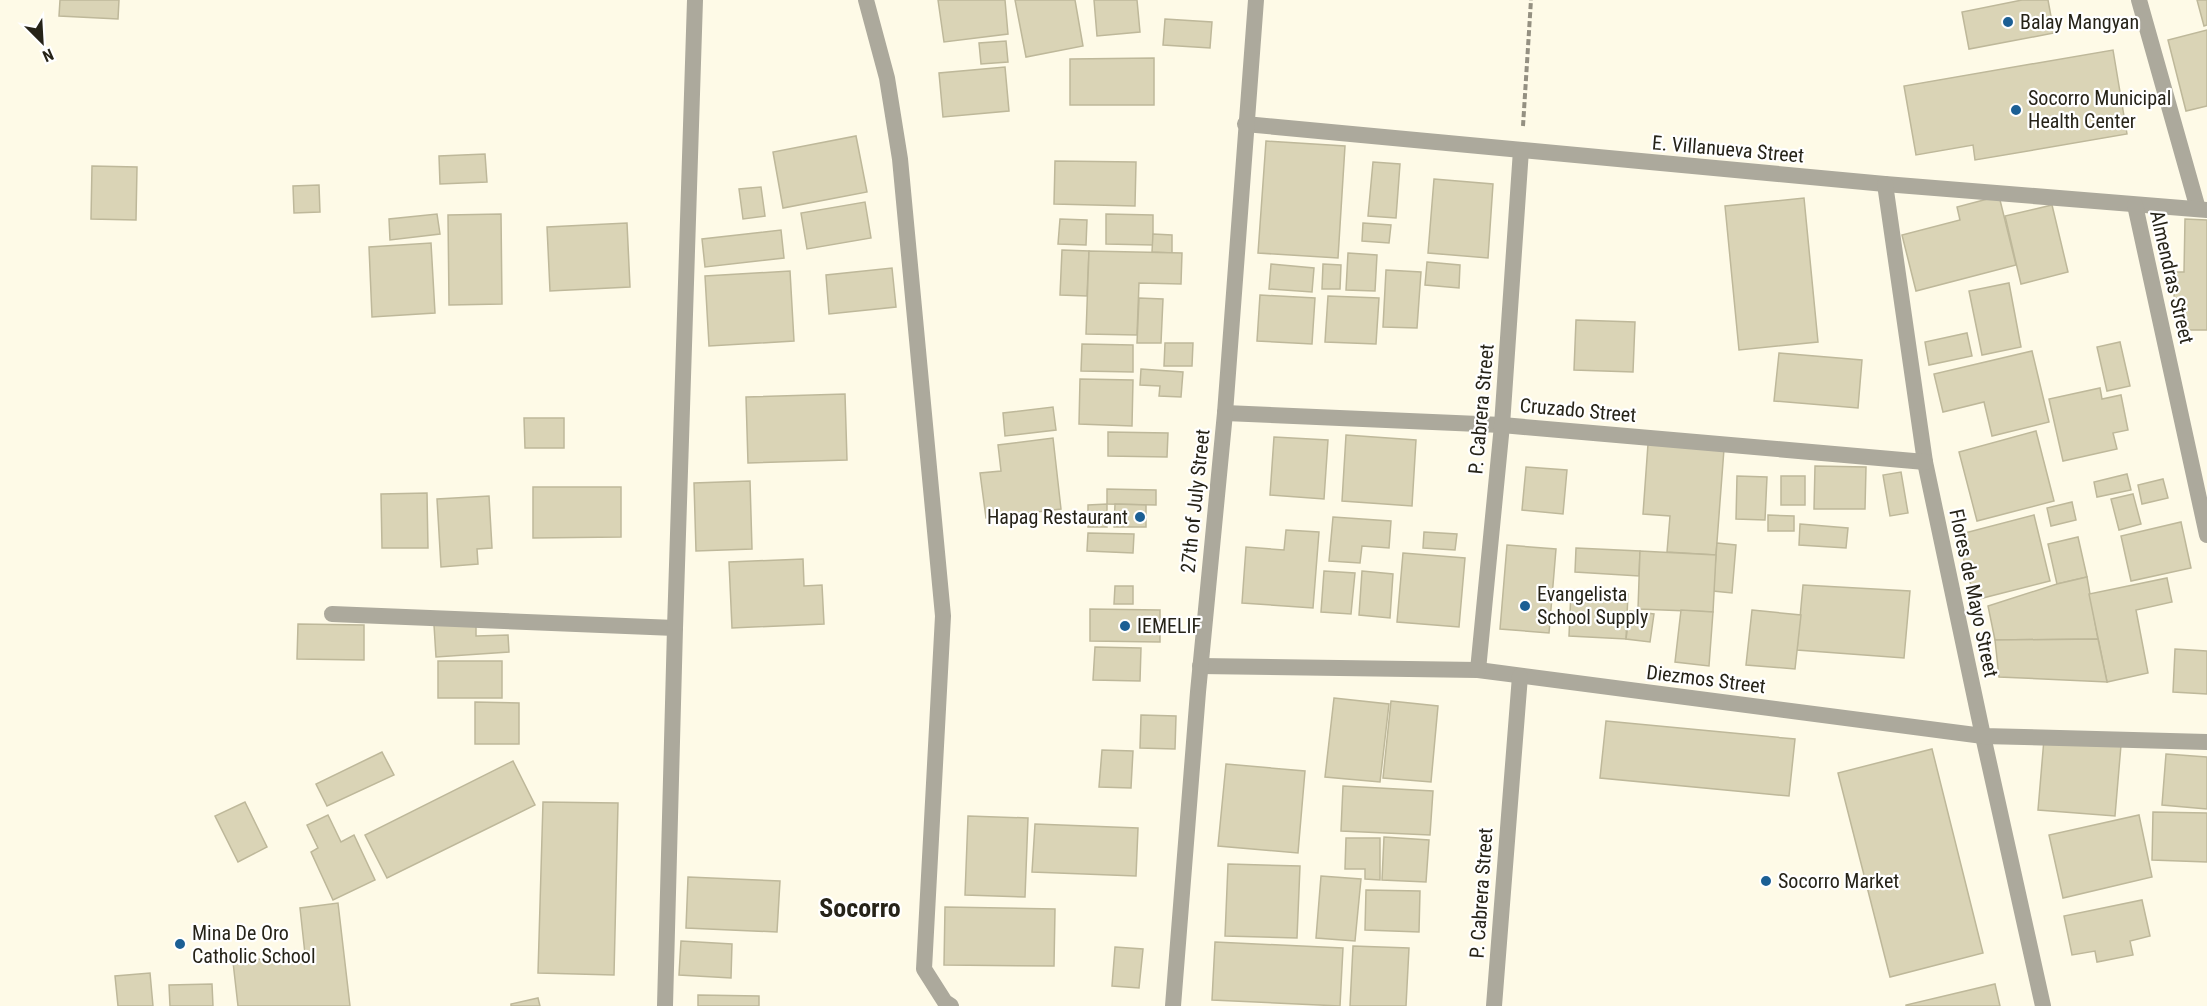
<svg xmlns="http://www.w3.org/2000/svg" width="2207" height="1006" viewBox="0 0 2207 1006" font-family="'Roboto Condensed',sans-serif">
<style>
.building{fill:#dad4b6;stroke:#beb89a;stroke-width:1.5}
.lines{fill:none;stroke-linecap:round;stroke-linejoin:round}
.path{stroke:#949081;stroke-width:4;stroke-dasharray:6 3;stroke-linecap:butt}
.minor{stroke:#aca99c;stroke-width:16}
.tertiary{stroke:#aca99c;stroke-width:16}
.poi-dot{fill:#1b5f94;stroke:#fff;stroke-width:2}
.labels{text-anchor:middle;stroke-width:4.5;stroke-linejoin:round;paint-order:stroke}
.poi-label{font-size:20px;fill:#262318;stroke:#fff;text-anchor:start}
.street-label{font-size:20px;fill:#262318;stroke:#fff}
.district-label{font-size:26px;font-weight:bold;fill:#262318;stroke:#fff}
</style>
<rect width="100%" height="100%" fill="#fefae7"/>
<g class="building">
<path d="M60,0H119L118,19L59,16Z"/>
<path d="M938,0H1005L1008,34L944,42Z"/>
<path d="M1015,0H1075L1083,46L1026,57Z"/>
<path d="M1094,0H1137L1140,32L1097,36Z"/>
<path d="M2022,0H2048L2054,33L1969,49L1962,12Z"/>
<path d="M2197,0H2207V25L2204,26Z"/>
<path d="M1165,19L1212,22L1210,48L1163,45Z"/>
<path d="M2207,30V106L2186,111L2168,40Z"/>
<path d="M1006,41L1008,62L981,64L979,43Z"/>
<path d="M2113,50L2127,134L1975,160L1973,145L1916,155L1904,86Z"/>
<path d="M1154,58V105H1070V59Z"/>
<path d="M1005,67L1009,111L943,117L939,73Z"/>
<path d="M856,136L867,192L783,208L773,152Z"/>
<path d="M1266,141L1345,146L1338,258L1258,253Z"/>
<path d="M485,154L487,182L440,184L439,156Z"/>
<path d="M1055,161L1136,162L1135,206L1054,204Z"/>
<path d="M1373,162L1400,164L1396,218L1368,216Z"/>
<path d="M92,166L137,167L136,220L91,219Z"/>
<path d="M1434,179L1493,184L1488,258L1428,253Z"/>
<path d="M319,185L320,212L294,213L293,186Z"/>
<path d="M761,187L765,216L743,219L739,189Z"/>
<path d="M1999,196L2016,265L1916,291L1902,235L1960,220L1957,207Z"/>
<path d="M1804,198L1818,342L1739,350L1725,206Z"/>
<path d="M865,202L871,238L807,249L801,213Z"/>
<path d="M2052,205L2068,272L2021,284L2005,216Z"/>
<path d="M437,214L440,234L390,240L389,219Z"/>
<path d="M501,214L502,304L449,305L448,215Z"/>
<path d="M1106,214L1153,215V245L1106,244Z"/>
<path d="M1060,219L1087,220L1086,245L1058,244Z"/>
<path d="M2185,219L2207,220V330H2183L2168,272H2184Z"/>
<path d="M627,223L630,287L550,291L547,227Z"/>
<path d="M1363,223L1391,225L1389,243L1362,241Z"/>
<path d="M781,230L784,258L705,267L702,239Z"/>
<path d="M1153,234L1172,235V253L1152,252Z"/>
<path d="M431,243L435,313L372,317L369,247Z"/>
<path d="M1062,250L1089,251L1087,296L1060,295Z"/>
<path d="M1089,251L1182,253L1181,284L1139,283L1137,335L1086,334Z"/>
<path d="M1348,253L1377,255L1375,291L1346,290Z"/>
<path d="M1427,262L1460,265L1459,288L1425,285Z"/>
<path d="M1271,264L1314,268L1312,292L1269,289Z"/>
<path d="M1323,264L1341,265L1340,289H1322Z"/>
<path d="M892,268L896,307L829,314L826,275Z"/>
<path d="M1386,270L1421,272L1417,328L1383,327Z"/>
<path d="M790,271L794,341L709,346L705,276Z"/>
<path d="M2009,283L2021,347L1982,355L1969,291Z"/>
<path d="M1260,295L1315,298L1312,344L1257,341Z"/>
<path d="M1328,296L1379,298L1376,344L1325,342Z"/>
<path d="M1139,298L1163,299L1161,343H1137Z"/>
<path d="M1576,320L1635,322L1633,372L1574,370Z"/>
<path d="M1967,333L1972,356L1929,365L1925,342Z"/>
<path d="M2120,342L2130,386L2107,391L2097,347Z"/>
<path d="M1165,343H1193L1192,366H1164Z"/>
<path d="M1082,344L1133,345V372L1081,371Z"/>
<path d="M2032,351L2049,422L1992,436L1984,402L1943,412L1934,374Z"/>
<path d="M1779,353L1862,360L1858,408L1774,401Z"/>
<path d="M1141,369L1183,372L1181,397L1159,396L1160,386L1140,385Z"/>
<path d="M1080,379L1133,380L1132,426L1079,424Z"/>
<path d="M2100,388L2102,399L2121,395L2128,430L2113,433L2117,449L2063,461L2049,399Z"/>
<path d="M845,394L847,460L748,463L746,397Z"/>
<path d="M1053,407L1056,430L1005,436L1003,413Z"/>
<path d="M524,418H564V448H525Z"/>
<path d="M2036,431L2054,501L1977,521L1959,452Z"/>
<path d="M1108,432L1168,433L1167,457L1108,456Z"/>
<path d="M1346,435L1416,440L1412,506L1342,501Z"/>
<path d="M1274,437L1328,440L1324,499L1270,495Z"/>
<path d="M1053,438L1061,509L986,518L980,473L1001,471L998,445Z"/>
<path d="M1648,444L1724,449L1716,555L1667,552L1670,516L1643,514Z"/>
<path d="M1815,466L1866,467L1865,509H1814Z"/>
<path d="M1526,467L1567,470L1563,514L1522,510Z"/>
<path d="M1901,472L1908,513L1890,516L1883,475Z"/>
<path d="M2127,474L2131,490L2097,497L2094,482Z"/>
<path d="M1737,476L1767,477L1765,520L1736,519Z"/>
<rect x="1781" y="476" width="24" height="29"/>
<path d="M2163,479L2168,498L2142,504L2138,485Z"/>
<path d="M750,481L752,549L696,551L694,483Z"/>
<path d="M533,487H621V537L533,538Z"/>
<path d="M1107,489L1156,490V505L1107,504Z"/>
<path d="M427,493L428,548H382L381,494Z"/>
<path d="M2133,494L2141,524L2119,530L2111,499Z"/>
<path d="M489,496L492,548L477,549L478,564L441,567L437,499Z"/>
<path d="M2072,502L2076,520L2051,526L2047,508Z"/>
<path d="M1107,504V527H1088V505Z"/>
<path d="M1115,504L1146,505V527H1114Z"/>
<path d="M1768,515L1794,516V531H1768Z"/>
<path d="M2034,515L2050,581L1975,600L1957,535Z"/>
<path d="M1333,517L1391,521L1389,548L1362,546L1360,563L1329,561Z"/>
<path d="M2181,522L2191,568L2131,581L2121,536Z"/>
<path d="M1800,524L1848,528L1846,548L1799,545Z"/>
<path d="M1286,530L1319,532L1313,608L1242,603L1246,547L1284,550Z"/>
<path d="M1424,532L1457,534L1455,550L1423,548Z"/>
<path d="M1088,533L1134,534L1133,553L1087,551Z"/>
<path d="M2078,537L2087,577L2057,584L2048,544Z"/>
<path d="M1717,543L1736,545L1732,593L1713,591Z"/>
<path d="M1507,545L1556,549L1549,633L1500,629Z"/>
<path d="M1576,548L1640,551L1639,576L1575,572Z"/>
<path d="M1640,551L1716,555L1713,612L1638,609Z"/>
<path d="M1403,553L1465,558L1459,627L1397,622Z"/>
<path d="M803,559L804,586L822,585L824,624L732,628L729,562Z"/>
<path d="M1324,571L1355,573L1351,614L1321,612Z"/>
<path d="M1362,571L1393,574L1390,618L1359,615Z"/>
<path d="M2087,577L2098,639L1995,640L1988,606L2057,584Z"/>
<path d="M2167,578L2172,602L2136,610L2148,673L2107,682L2089,594Z"/>
<path d="M1803,585L1910,591L1904,658L1797,650Z"/>
<path d="M1115,586H1133V604H1114Z"/>
<path d="M1571,591L1628,594L1626,639L1569,636Z"/>
<path d="M1090,609L1160,610V642L1090,641Z"/>
<path d="M1681,610L1713,612L1709,666L1675,662Z"/>
<path d="M1752,610L1801,615L1795,669L1746,665Z"/>
<path d="M1630,611L1654,614L1650,642L1626,639Z"/>
<path d="M476,623V636L508,635L509,652L436,657L434,625Z"/>
<path d="M298,624L364,625V660L297,659Z"/>
<path d="M2098,639L2107,682L1999,677L1995,640Z"/>
<path d="M1095,647L1141,648L1140,681L1093,680Z"/>
<path d="M2175,649L2207,651V694L2173,692Z"/>
<rect x="438" y="661" width="64" height="37"/>
<path d="M1334,698L1389,704L1380,782L1325,777Z"/>
<path d="M1391,701L1438,706L1431,782L1383,778Z"/>
<path d="M475,702L519,703V744H475Z"/>
<path d="M1141,715L1176,716L1175,749L1140,748Z"/>
<path d="M1606,721L1795,739L1789,796L1600,778Z"/>
<path d="M2044,739L2121,745L2115,816L2038,810Z"/>
<path d="M1932,749L1983,953L1890,977L1838,773Z"/>
<path d="M1102,750L1133,751L1131,788L1099,787Z"/>
<path d="M382,752L394,775L327,806L316,784Z"/>
<path d="M2166,754L2207,757V809L2162,805Z"/>
<path d="M513,761L535,805L387,878L365,835Z"/>
<path d="M1226,764L1305,771L1298,853L1218,846Z"/>
<path d="M1343,786L1433,791L1430,835L1341,831Z"/>
<path d="M245,802L267,847L238,862L215,816Z"/>
<path d="M543,802L618,803L614,975L538,973Z"/>
<path d="M2153,812L2207,813V862L2152,860Z"/>
<path d="M328,815L341,842L354,835L375,880L333,900L311,852L318,848L307,825Z"/>
<path d="M2139,815L2152,877L2063,898L2049,835Z"/>
<path d="M968,816L1028,818L1025,897L965,895Z"/>
<path d="M1035,824L1138,828L1136,876L1032,872Z"/>
<path d="M1384,837L1429,840L1426,882L1382,880Z"/>
<path d="M1346,838H1380V880L1365,879V869H1345Z"/>
<path d="M1228,864L1300,866L1297,938L1225,936Z"/>
<path d="M1321,876L1361,879L1355,941L1316,938Z"/>
<path d="M688,877L780,881L777,932L686,928Z"/>
<path d="M1366,890L1420,891L1419,932L1365,930Z"/>
<path d="M2142,900L2150,936L2130,941L2133,955L2097,962L2095,951L2072,955L2064,916Z"/>
<path d="M338,903L350,1006H238L233,962L305,954L300,908Z"/>
<path d="M945,907L1055,909L1054,966L944,965Z"/>
<path d="M681,941L732,944L731,978L679,975Z"/>
<path d="M1215,942L1343,948L1340,1006L1212,1000Z"/>
<path d="M1353,946L1409,948L1406,1006H1350Z"/>
<path d="M1115,947L1143,949L1139,988L1112,986Z"/>
<path d="M150,973L153,1006H118L115,976Z"/>
<path d="M212,984L213,1006H170L169,985Z"/>
<path d="M1995,984L2000,1006H1906V1005Z"/>
<path d="M698,995L759,996V1006H698Z"/>
<path d="M538,998L540,1006H511V1004Z"/>
</g>
<g class="lines">
<path class="path" d="M1523,126L1531,0"/>
<g class="minor">
<path d="M866,0L887,78L900,159L943,616L924,969L945,1002L951,1006"/>
<path d="M2139,0L2198,209"/>
<path d="M1245,124L1885,184L2207,210"/>
<path d="M1885,184L1925,462L1983,736L2043,1006"/>
<path d="M2135,205L2207,535"/>
<path d="M1225,413L1502,425L1925,462"/>
<path d="M332,614L675,628"/>
<path d="M1200,666L1478,670L1983,736L2207,742"/>
<path d="M1478,670L1502,425L1521,150"/>
<path d="M665,1006L675,628L695,0"/>
<path d="M1494,1006L1520,676"/>
</g>
<path class="tertiary" d="M1173,1006L1198,692L1225,413L1256,0"/>
</g>
<g class="poi-dot">
<circle cx="2008" cy="22" r="6"/>
<circle cx="2016" cy="110" r="6"/>
<circle cx="1140" cy="517" r="6"/>
<circle cx="1525" cy="606" r="6"/>
<circle cx="1125" cy="626" r="6"/>
<circle cx="1766" cy="881" r="6"/>
<circle cx="180" cy="944" r="6"/>
</g>
<g class="labels">
<g class="poi-label">
<text x="2020" y="29">Balay Mangyan</text>
<text x="2028" y="105">Socorro Municipal<tspan x="2028" dy="23">Health Center</tspan></text>
<text x="1128" y="524" text-anchor="end">Hapag Restaurant</text>
<text x="1537" y="601">Evangelista<tspan x="1537" dy="23">School Supply</tspan></text>
<text x="1137" y="633">IEMELIF</text>
<text x="1778" y="888">Socorro Market</text>
<text x="192" y="940">Mina De Oro<tspan x="192" dy="23">Catholic School</tspan></text>
</g>
<g class="street-label">
<text transform="translate(1728 149) rotate(5)" y="7">E. Villanueva Street</text>
<text transform="translate(2172 277) rotate(77)" y="7">Almendras Street</text>
<text transform="translate(1481 409) rotate(-85)" y="7">P. Cabrera Street</text>
<text transform="translate(1578 410) rotate(5)" y="7">Cruzado Street</text>
<text transform="translate(1195 501) rotate(-84)" y="7">27th of July Street</text>
<text transform="translate(1974 593) rotate(78)" y="7">Flores de Mayo Street</text>
<text transform="translate(1706 679) rotate(7)" y="7">Diezmos Street</text>
<text transform="translate(1481 893) rotate(-86)" y="7">P. Cabrera Street</text>
</g>
<g class="district-label">
<text x="860" y="917">Socorro</text>
</g>
</g>
<g transform="translate(42 42) rotate(156)" stroke="#ffffff" stroke-width="4.5" paint-order="stroke">
<path d="M0-4.5L10 22L0 15L-10 22Z" fill="#262318"/>
<text y="-9" font-size="16" font-weight="bold" text-anchor="middle" fill="#262318">N</text>
</g>
</svg>
